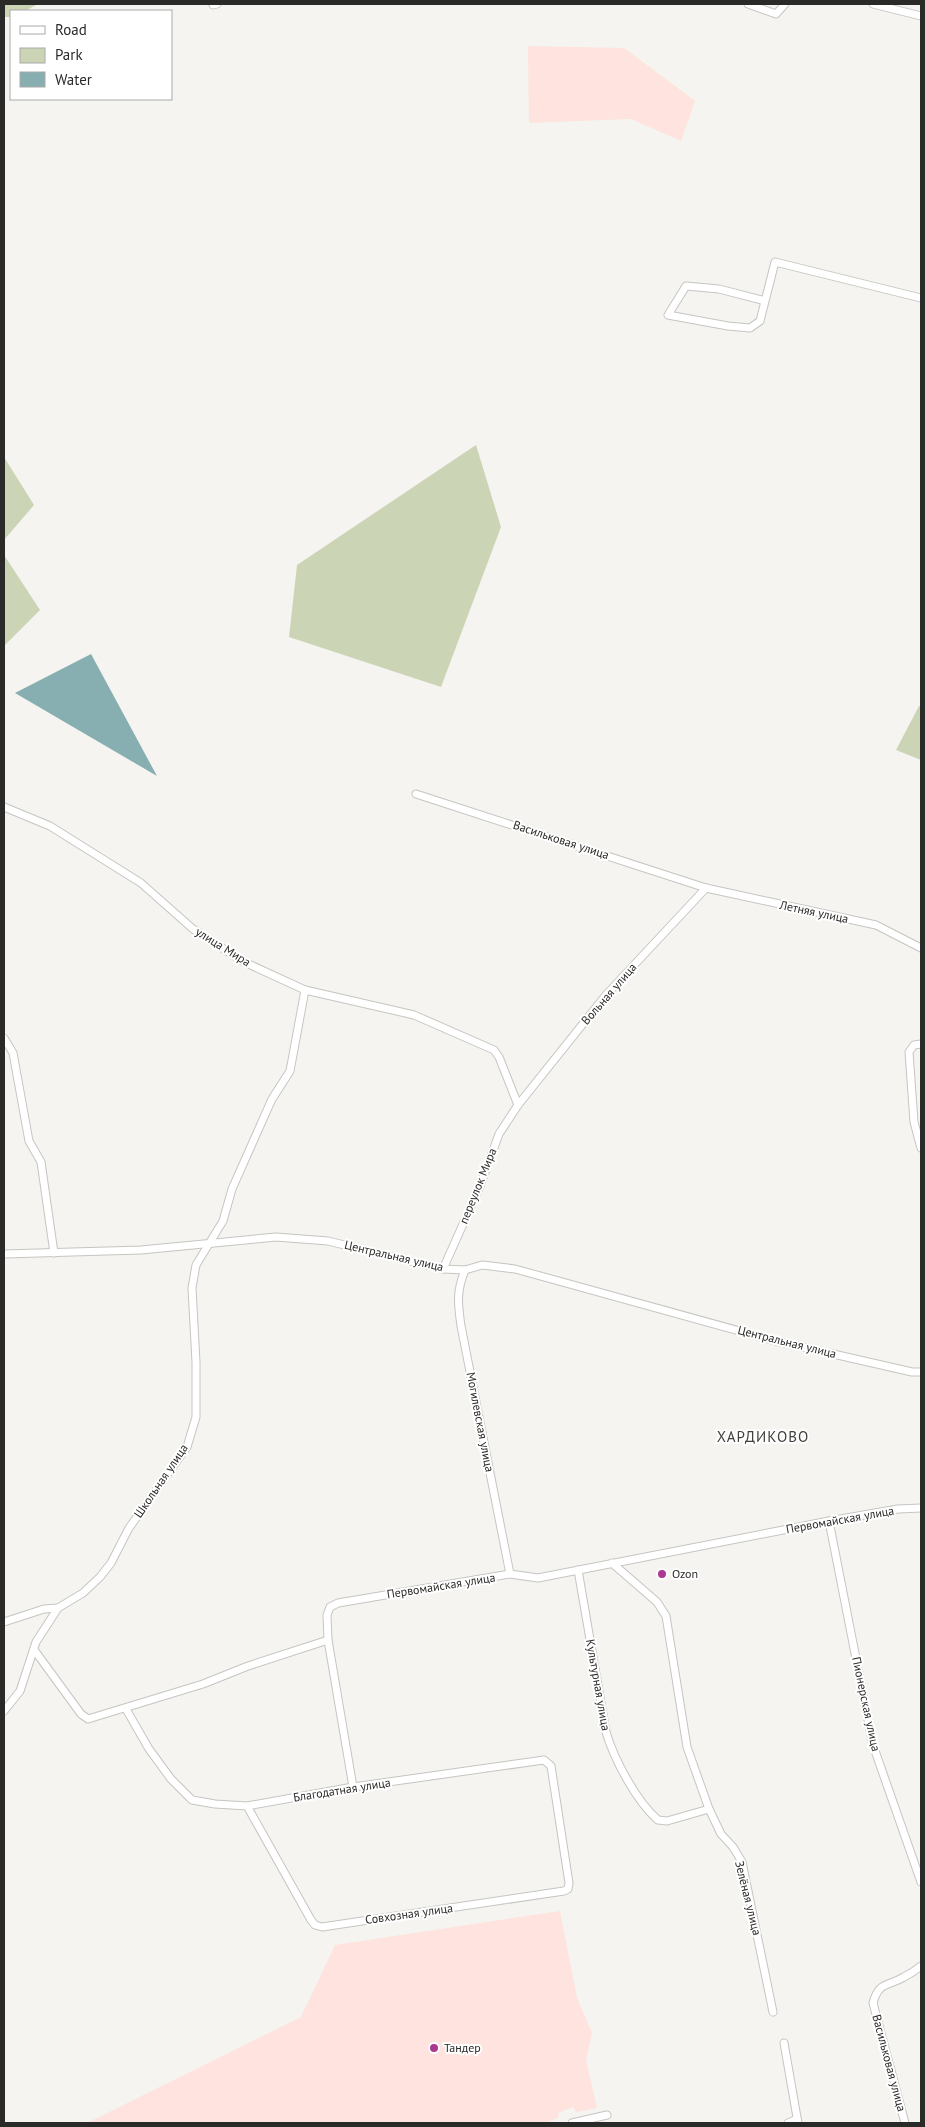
<svg xmlns="http://www.w3.org/2000/svg" width="925" height="2127" viewBox="0 0 925 2127" font-family="'PT Sans',sans-serif">
<style>
.industrial{fill:#fee3de}
.green{fill:#ccd4b6}
.water{fill:#87aeb0}
.lines{fill:none;stroke-linecap:round;stroke-linejoin:round}
.minor-casing{stroke:#c6c5c1;stroke-width:9}
.minor{stroke:#fff;stroke-width:7}
.poi-dot{fill:#aa3892;stroke:#fff;stroke-width:2}
.labels{text-anchor:middle;stroke-width:4;stroke-linejoin:round;paint-order:stroke}
.street-label{font-size:12px;fill:#2a2a28;stroke:#fff}
.poi-label{font-size:12px;fill:#2a2a28;stroke:#fff;text-anchor:start}
.quarter-label{font-size:15px;letter-spacing:1px;fill:#41403c;stroke:#fff}
</style>
<rect width="100%" height="100%" fill="#f5f4f0"/>
<g class="industrial">
<path d="M528,46L624,48L695,101L681,141L631,119L529,123Z"/>
<path d="M560,1911L577,1998L592,2033L586,2060L597,2108L576,2112L573,2107L558,2113L559,2117L546,2123H87L301,2017L335,1945Z"/>
</g>
<g class="green">
<path d="M4,4H38L25,11H11V17H4Z"/>
<path d="M476,445L501,527L441,687L289,637L297,565Z"/>
<path d="M4,457L34,505L4,540Z"/>
<path d="M4,555L40,610L4,646Z"/>
<path d="M919,706L921,707V760L896,750Z"/>
</g>
<path class="water" d="M91,654L157,776L15,693Z"/>
<g class="lines">
<g class="minor-casing">
<g id="minor">
<path d="M748,4L776,14L785,4"/>
<path d="M873,4L921,16"/>
<path d="M213,5L217,4"/>
<path d="M765,301L719,289L686,286L668,315L728,326L750,328L760,321L775,262L921,298"/>
<path d="M416,794L706,888L876,925L921,948"/>
<path d="M4,807L50,826L141,883L193,929L242,961L305,990L414,1015L494,1050L499,1057L518,1105"/>
<path d="M4,1038L13,1053L29,1141L41,1162L54,1253"/>
<path d="M921,1044L914,1045L909,1052L914,1122L921,1148"/>
<path d="M4,1254L141,1250L276,1237L328,1241L443,1269L465,1270L482,1265L515,1269L772,1340L912,1372H921"/>
<path d="M443,1269L480,1186L499,1134L518,1105L606,995L706,888"/>
<path d="M465,1270C456,1292 458,1304 461,1326L510,1574"/>
<path d="M829,1521L873,1745L921,1882"/>
<path d="M612,1563L657,1602L666,1616L687,1747L709,1809L721,1834L733,1847L742,1862L773,2012"/>
<path d="M578,1570L606,1732C614,1759 636,1801 658,1820L667,1821L709,1809"/>
<path d="M4,1622L44,1609L58,1608L83,1593L100,1577L111,1563L129,1528L187,1447L196,1417V1362L192,1288L196,1265L223,1221L232,1189L272,1099L290,1071L305,990"/>
<path d="M35,1651L81,1714L88,1719L203,1684L248,1666L328,1640"/>
<path d="M126,1709L149,1749L171,1779L192,1800L215,1804L247,1806L353,1787L544,1760L551,1766L569,1883L568,1889L564,1891L322,1927L315,1925L311,1920L247,1806"/>
<path d="M4,1711L20,1691L36,1642L58,1608"/>
<path d="M353,1787L328,1640L327,1615L330,1607L338,1603L510,1574L538,1578L829,1521L898,1509L921,1508"/>
<path d="M784,2043L798,2123"/>
<path d="M572,2123L607,2115"/>
<path d="M788,2123L797,2119"/>
<path d="M905,2123L873,2003C879,1981 887,1987 904,1977C910,1974 916,1970 921,1966"/>
</g>
</g>
<use href="#minor" class="minor"/>
</g>
<g class="poi-dot">
<circle cx="662" cy="1574" r="5"/>
<circle cx="434" cy="2048" r="5"/>
</g>
<g class="labels">
<g class="street-label">
<text transform="translate(561 840) rotate(18)" y="4">Васильковая улица</text>
<text transform="translate(814 912) rotate(12)" y="4">Летняя улица</text>
<text transform="translate(223 947) rotate(32)" y="4">улица Мира</text>
<text transform="translate(609 994) rotate(-49)" y="4">Вольная улица</text>
<text transform="translate(478 1186) rotate(-68)" y="4">переулок Мира</text>
<text transform="translate(394 1256) rotate(13)" y="4">Центральная улица</text>
<text transform="translate(787 1342) rotate(14)" y="4">Центральная улица</text>
<text transform="translate(480 1422) rotate(79)" y="4">Могилевская улица</text>
<text transform="translate(161 1481) rotate(-56)" y="4">Школьная улица</text>
<text transform="translate(840 1520) rotate(-10)" y="4">Первомайская улица</text>
<text transform="translate(441 1586) rotate(-9)" y="4">Первомайская улица</text>
<text transform="translate(598 1685) rotate(80)" y="4">Культурная улица</text>
<text transform="translate(866 1704) rotate(78)" y="4">Пионерская улица</text>
<text transform="translate(342 1790) rotate(-9)" y="4">Благодатная улица</text>
<text transform="translate(748 1898) rotate(76)" y="4">Зелёная улица</text>
<text transform="translate(409 1914) rotate(-8)" y="4">Совхозная улица</text>
<text transform="translate(889 2063) rotate(75)" y="4">Васильковая улица</text>
</g>
<g class="poi-label">
<text x="672" y="1578">Ozon</text>
<text x="444" y="2052">Тандер</text>
</g>
<g class="quarter-label">
<text x="763" y="1442">ХАРДИКОВО</text>
</g>
</g>
<rect width="925" height="2127" fill="none" stroke="#2a2a28" stroke-width="10"/>
<rect x="10" y="10" width="162" height="90" fill="#ffffff" stroke="#aaaaa9"/>
<rect x="20" y="26" width="25" height="8" fill="#ffffff" stroke="#aaaaa9"/>
<text x="55" y="35" font-size="15" fill="#2a2a28">Road</text>
<rect x="20" y="48" width="25" height="15" fill="#ccd4b6" stroke="#aaaaa9"/>
<text x="55" y="60" font-size="15" fill="#2a2a28">Park</text>
<rect x="20" y="72" width="25" height="15" fill="#87aeb0" stroke="#aaaaa9"/>
<text x="55" y="85" font-size="15" fill="#2a2a28">Water</text>
</svg>
